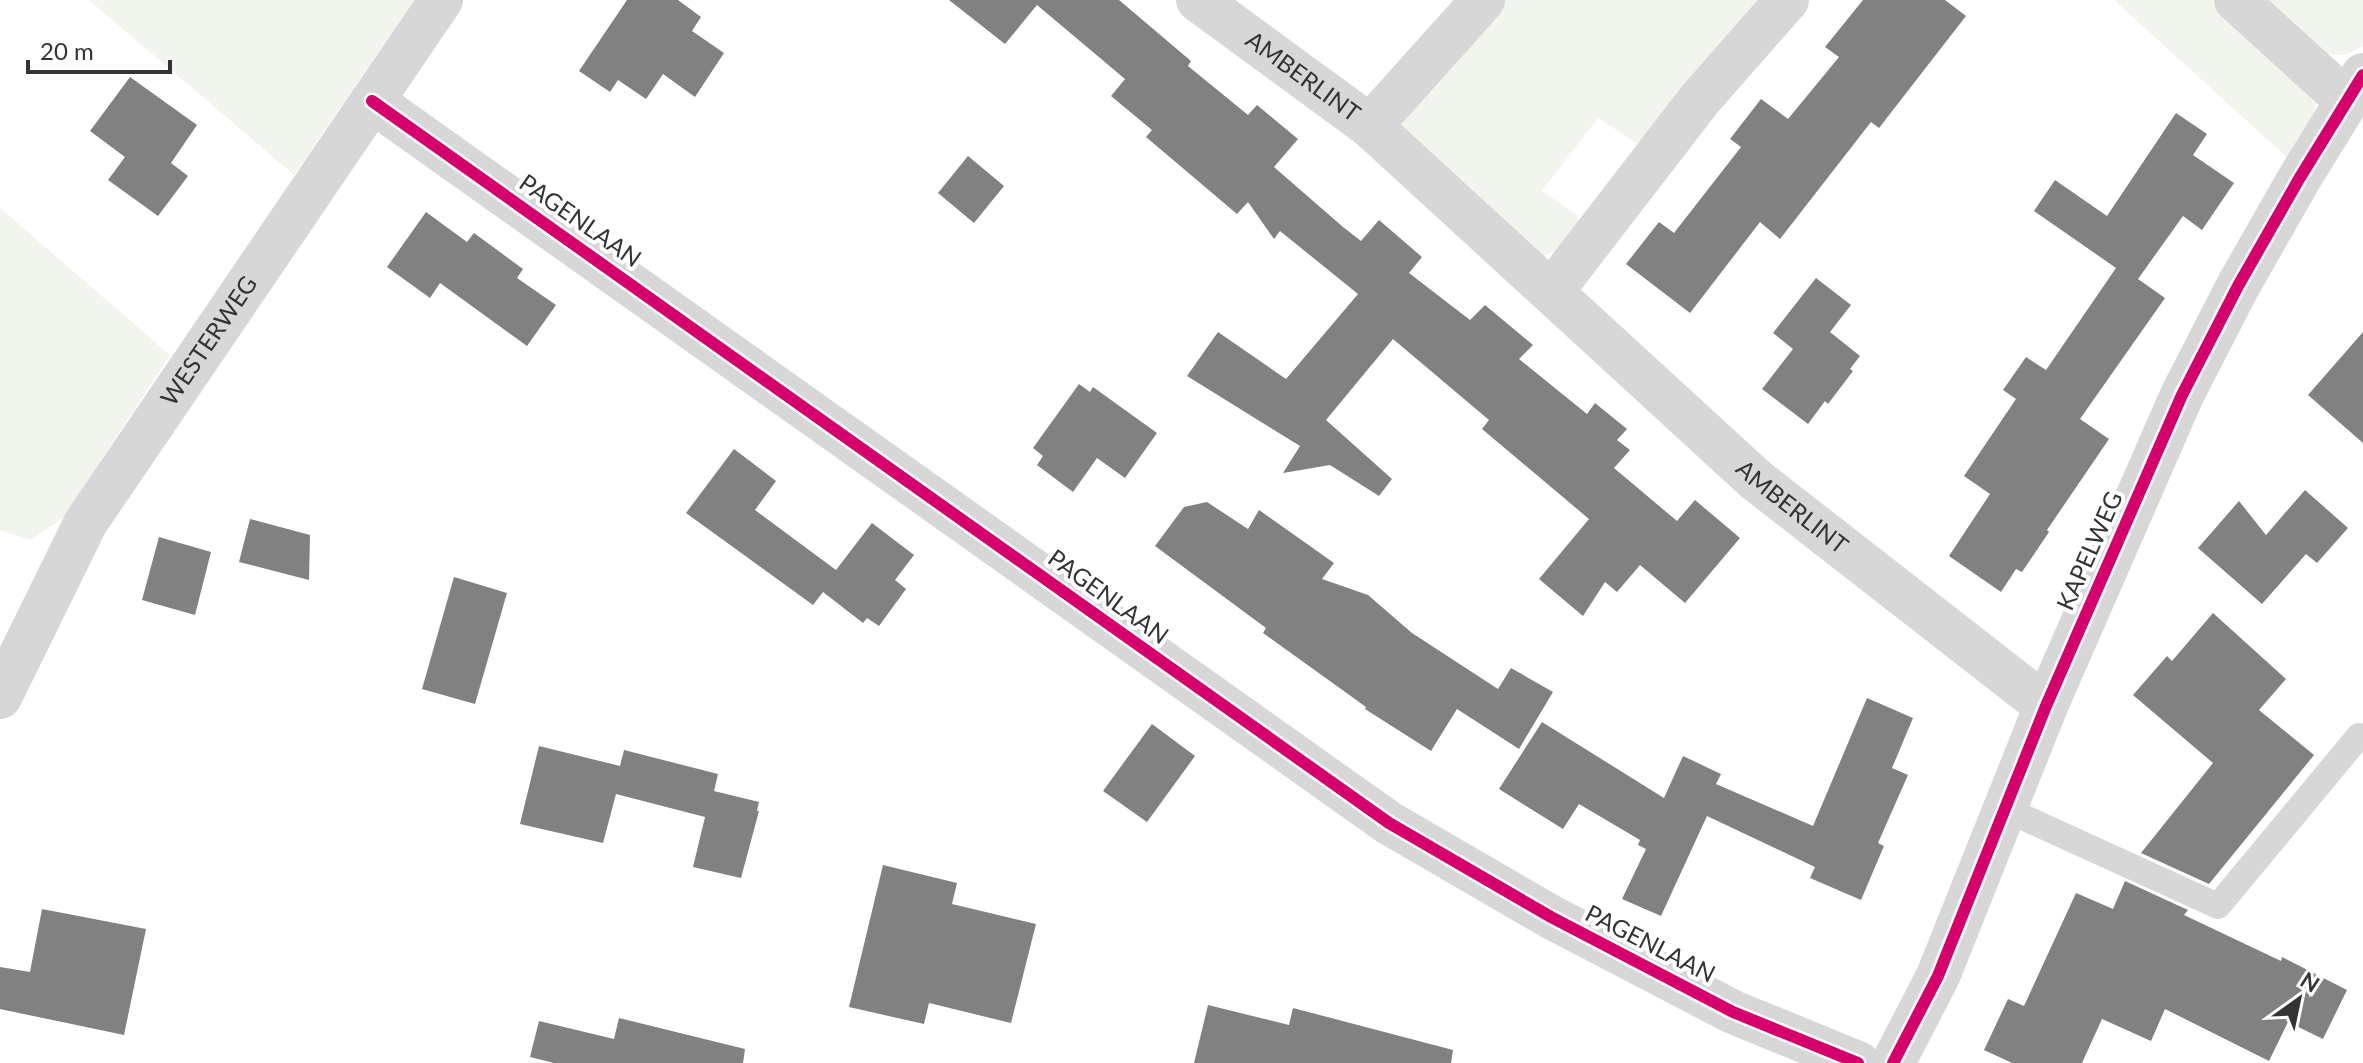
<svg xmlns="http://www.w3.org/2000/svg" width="2363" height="1063" viewBox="0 0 2363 1063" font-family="Lato,sans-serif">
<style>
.green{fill:#f1f5ed}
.building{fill:#818181}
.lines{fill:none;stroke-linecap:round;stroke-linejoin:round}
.lane{stroke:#d7d7d7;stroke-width:26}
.street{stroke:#d7d7d7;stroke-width:44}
.cycleway-casing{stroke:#fff;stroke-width:17}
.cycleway{stroke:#d6006c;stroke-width:12}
.labels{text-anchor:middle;stroke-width:8;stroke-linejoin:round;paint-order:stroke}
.street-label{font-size:24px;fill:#333;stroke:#fff}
</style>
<rect width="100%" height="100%" fill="#fff"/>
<g class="green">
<path d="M89,0H414L294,175Z"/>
<path d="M1500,0H1764L1638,144L1598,118L1542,191L1577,215L1580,231L1566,247L1543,256L1402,129L1403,114Z"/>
<path d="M2114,0H2220L2307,79L2316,103L2313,123L2291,161Z"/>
<path d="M2261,0H2363V46L2346,55L2326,54Z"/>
<path d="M0,208L170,355L63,518L30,540L0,530Z"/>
</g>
<g class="building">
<path d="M627,0H678L701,17L692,31L724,53L695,97L663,74L646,99L618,80L610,92L579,71Z"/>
<path d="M949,0H1119L1191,61L1188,66L1248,115L1257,105L1298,139L1274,167L1343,227L1361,241L1379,220L1422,257L1409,273L1470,320L1485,305L1533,345L1519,359L1587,414L1595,403L1627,429L1617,440L1630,450L1614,468L1677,521L1695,500L1740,538L1685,603L1640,565L1617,592L1605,582L1583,616L1539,579L1589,519L1482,429L1489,420L1393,339L1326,420L1392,479L1379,496L1330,465L1283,473L1300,446L1187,376L1218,332L1286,379L1358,294L1280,231L1274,239L1248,202L1237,214L1146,137L1152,130L1111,96L1125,79L1037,5L1005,44Z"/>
<path d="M1863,0H1945L1966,16L1879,128L1871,122L1780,239L1760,222L1690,313L1626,264L1659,222L1674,233L1741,147L1730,139L1761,99L1788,119L1839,57L1825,47Z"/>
<path d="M130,77L197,125L171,163L188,176L158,216L108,180L125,157L90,131Z"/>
<path d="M2176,113L2207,134L2193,155L2234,183L2202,230L2183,216L2138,279L2165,298L2080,419L2109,439L2047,530L2049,532L2022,572L2016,569L2001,592L1949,556L1990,494L1964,476L2016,399L2003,390L2026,357L2046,370L2116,268L2034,211L2055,180L2107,216Z"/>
<path d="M968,156L1004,186L974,223L938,193Z"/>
<path d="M426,212L467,242L474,233L523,269L517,278L556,305L527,346L440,283L430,298L387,267Z"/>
<path d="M1816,278L1851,305L1830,332L1860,356L1850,369L1853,371L1828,404L1825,401L1808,424L1762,389L1793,349L1773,333Z"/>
<path d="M2363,332V443L2308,395Z"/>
<path d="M1079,384L1090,392L1093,387L1157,433L1125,478L1097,458L1073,492L1037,465L1043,456L1033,448Z"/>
<path d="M734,449L776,481L755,510L836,570L872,523L914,555L895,580L906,589L879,626L867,618L863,623L823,592L813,605L686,513Z"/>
<path d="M2305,490L2348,528L2317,563L2306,554L2262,604L2198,548L2239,501L2266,535Z"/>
<path d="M1207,502L1248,529L1259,510L1334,563L1322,579L1368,595L1412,633L1498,689L1511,668L1553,692L1519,749L1457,709L1431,751L1365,709L1366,707L1263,633L1266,628L1155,546L1184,507Z"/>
<path d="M250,519L310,535L309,580L239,562Z"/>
<path d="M159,537L211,552L195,615L142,600Z"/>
<path d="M454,577L507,593L475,704L422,689Z"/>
<path d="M2213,613L2286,679L2259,710L2314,755L2209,884L2141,853L2213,763L2133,695L2167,656L2172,661Z"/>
<path d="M1867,698L1913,718L1892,768L1908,775L1878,843L1884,846L1861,900L1810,878L1815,867L1707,816L1661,916L1622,899L1646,849L1638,845L1640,840L1579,804L1563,829L1499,789L1542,722L1664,798L1683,756L1721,774L1716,784L1813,826Z"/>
<path d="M1152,724L1195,756L1147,822L1103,791Z"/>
<path d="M539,746L620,766L624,750L718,774L714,791L759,802L757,811H759L741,878L693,867L705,817L616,794L603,843L520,824Z"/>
<path d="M883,865L957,883L952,904L1036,924L1011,1023L929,1003L924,1024L849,1007Z"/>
<path d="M2125,881L2188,910L2184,915L2281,961L2282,957L2347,990L2323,1039L2288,1022L2269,1061L2165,1009L2151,1041L2102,1019L2082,1063H2012L1984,1050L2008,999L2024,1006L2076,893L2113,909Z"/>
<path d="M42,909L146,929L124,1035L0,1009V967L30,972Z"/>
<path d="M1208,1005L1289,1025L1293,1008L1453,1050L1451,1063H1194Z"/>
<path d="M619,1018L745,1049L743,1063H554L530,1057L539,1021L614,1039Z"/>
</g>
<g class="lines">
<path class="lane" d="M2005,809L2218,906L2359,736"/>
<g class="street">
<path id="s1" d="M1198,0L1370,126L1756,480L2046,706"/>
<path d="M2236,0L2346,100"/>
<path d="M372,101L1389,823L1551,917L1733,1012L1858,1063"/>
<path d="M1370,126L1483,0"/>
<path d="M1552,291L1700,99L1787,0"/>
<path id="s2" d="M0,697L86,522L441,0"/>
<path d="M1893,1063L1938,976L2046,706L2182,395L2238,286L2299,179L2363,75"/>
</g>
<g class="cycleway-casing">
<g id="cycleway">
<path d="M372,101L1389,823L1551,917L1733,1012L1858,1063"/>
<path d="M1893,1063L1938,976L2046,706L2182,395L2238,286L2299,179L2363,75"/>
</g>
</g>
<use href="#cycleway" class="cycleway"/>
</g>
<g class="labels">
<g class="street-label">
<text dy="8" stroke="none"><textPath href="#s1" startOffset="130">AMBERLINT</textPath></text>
<text transform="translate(580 221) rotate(35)" y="8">PAGENLAAN</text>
<text dy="8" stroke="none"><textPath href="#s2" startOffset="414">WESTERWEG</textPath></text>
<text dy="8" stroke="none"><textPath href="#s1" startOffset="782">AMBERLINT</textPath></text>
<text transform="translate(2090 551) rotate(-66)" y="8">KAPELWEG</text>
<text transform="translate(1108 597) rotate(36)" y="8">PAGENLAAN</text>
<text transform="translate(1650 944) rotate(27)" y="8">PAGENLAAN</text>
</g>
</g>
<g transform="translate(2299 999) rotate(33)" stroke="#ffffff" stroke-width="6" paint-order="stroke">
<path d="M0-6L14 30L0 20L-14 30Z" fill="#333333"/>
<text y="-12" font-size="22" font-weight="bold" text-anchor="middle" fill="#333333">N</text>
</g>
<path d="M28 60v12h142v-12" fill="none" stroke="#333333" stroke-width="4"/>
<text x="40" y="60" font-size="24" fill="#333333" stroke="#ffffff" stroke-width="6" paint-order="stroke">20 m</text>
</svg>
